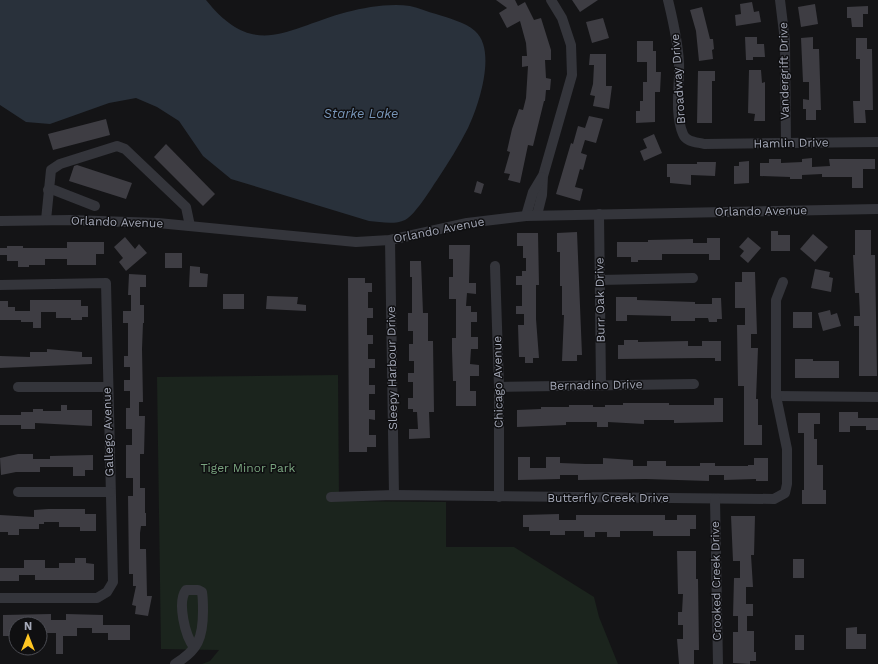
<svg xmlns="http://www.w3.org/2000/svg" width="878" height="664" viewBox="0 0 878 664" font-family="'Work Sans',sans-serif">
<style>
.green{fill:#1b241d}
.water{fill:#29313b}
.building{fill:#3e3d43}
.lines{fill:none;stroke-linecap:round;stroke-linejoin:round}
.minor{stroke:#34353b;stroke-width:10}
.labels{text-anchor:middle;stroke-width:3;stroke-linejoin:round;paint-order:stroke}
.street-label{font-size:12px;fill:#a4a8b7;stroke:#0f0f11}
.park-label{font-size:12px;fill:#79a47f;stroke:#0f0f11}
.water-label{font-size:13px;font-style:italic;fill:#7794b6;stroke:#0f0f11}
</style>
<rect width="100%" height="100%" fill="#141416"/>
<path class="green" d="M338,375L339,501L446,502V547H514L594,597L599,617L618,664H202L210,661L219,650L161,649L157,377Z"/>
<path class="water" d="M0,0H206C255,61 287,28 347,12C366,7 391,3 410,6C419,8 428,12 436,14C448,18 465,22 475,31C497,50 479,105 468,128C459,146 448,163 437,180C430,190 416,214 405,220C395,225 380,222 369,221L231,179L203,156L179,121L157,107L136,98L109,103L50,124L26,122L0,105Z"/>
<g class="building">
<path d="M496,0H515L518,6L525,2L534,20L541,18L551,50V60H545L546,78L551,79L550,90H546L545,101H544L533,146L528,145L520,183L508,180L510,174L504,173L510,152L507,151L512,129L519,109L523,110L526,98L528,66L522,67V56H527L526,43L520,21L507,28L499,13L507,8Z"/>
<path d="M572,0H598L580,12Z"/>
<path d="M752,2L754,12L759,11L761,22L736,26L735,15L741,14L740,4Z"/>
<path d="M815,4L818,24L801,27L798,7Z"/>
<path d="M868,6V14H863V27H852L851,18H847V7Z"/>
<path d="M702,7L710,39H713L714,49L712,50L713,59L699,61L696,31L690,10Z"/>
<path d="M603,18L609,38L592,43L586,22Z"/>
<path d="M745,37H757V44H764L765,57H753V60H746Z"/>
<path d="M813,37V49H819L821,110H816V120H806V109H803V99L809,100V82H803L801,38Z"/>
<path d="M856,38H867V49H872L873,110H865L866,123H854L853,101H860V59H856Z"/>
<path d="M637,41H653V51H656V72H661L660,92H655V122L636,123V111H640V101H643V82H647V62H637Z"/>
<path d="M590,54H606V86H612L609,109L593,106L595,96L590,95L593,84L594,65H589Z"/>
<path d="M749,70H761L762,83L765,82V121H754L755,114L748,113Z"/>
<path d="M698,71H715V81H712V123H697Z"/>
<path d="M589,116L603,119L596,143L585,140L581,153L587,155L583,170L580,169L575,187L583,189L580,201L556,194L571,143L573,144L578,126L585,128Z"/>
<path d="M106,119L110,135L53,150L48,134Z"/>
<path d="M654,134L662,153L644,161L640,151L647,148L643,139Z"/>
<path d="M166,144L215,194L203,206L154,157Z"/>
<path d="M812,158V167L830,166L829,159H875V169H863V188H852V177H822V174L802,175V179H790V177L760,176V163H769V159H781V163L802,162V159Z"/>
<path d="M749,161V183L734,184V166H739V162Z"/>
<path d="M697,162H716L715,176L691,175V185L670,183V177H667V164H697Z"/>
<path d="M77,165L132,183L126,199L69,181L74,166Z"/>
<path d="M477,181L484,184L481,194L474,192Z"/>
<path d="M855,230H871V255H875L877,376H859V326H854V316H860L859,293H855L853,255H855Z"/>
<path d="M771,231H778V235H790V251H771Z"/>
<path d="M577,232L582,355H577V361H562L564,315H562V286H560V252H557V233Z"/>
<path d="M517,233H538L539,285H536V319L539,358H533V363H525V357H519L518,325H524V314H516V306H522V285H516V276H522V271H526V258H523V246H517Z"/>
<path d="M813,234L828,247L815,262L800,249Z"/>
<path d="M125,237L135,249L139,244L147,253L126,271L119,262L123,258L114,247Z"/>
<path d="M748,237L761,248L748,263L740,256L744,251L739,247Z"/>
<path d="M707,238H720V260H709V254H662V260H638V262H631V257H617V242H648V240L693,239V243H707Z"/>
<path d="M67,242H104V254H96V265H67V259H45V265H29V267H18V261H7V255H0V248H7V246H23V248H67Z"/>
<path d="M449,245H470L469,283H476V294L467,293L466,306H471V312H477V322H471V337H478V349H471L470,364L479,365V376H470V391H476V406H456V381H453L452,350V338H456V299H449V277H453V259H449Z"/>
<rect x="165" y="253" width="17" height="15"/>
<path d="M410,261H421L423,313H428V341H433L434,412H429L430,438L409,439V429H418L417,412H413V409H408V398H413V382H408V373H414V361H409V344H413V331H408V313H412V277H410Z"/>
<path d="M190,266L200,267V273L208,274L207,287H189Z"/>
<path d="M815,269L830,272L829,277L833,278L831,292L811,288Z"/>
<path d="M742,272H755L757,334H751V348H758L756,399H758V425H762V445H744V386H738L737,325H745V308H735V282H742Z"/>
<path d="M129,274L146,275V287H140V305H144V323H143L142,349L143,402H139V416H145L144,454H140V488H145V513H146V526H141L140,533V549H146L147,596H152L148,616L135,614L136,606L132,605L136,586H133V574H129L128,496H133V478H126V445H132V429H126V408H130V391H124V380H130V367H124V356H128V323H123V311H131V295H128Z"/>
<path d="M348,278H365V283H372V292H368V308H373V318H367V335H373V344H368V359H375V368H369V385H375V394H369V410H375V420L369,419V435H376V447H367V452H349Z"/>
<rect x="223" y="294" width="21" height="15"/>
<path d="M267,296L298,297L297,304L306,305V311L266,309Z"/>
<path d="M616,297H637V300L695,302V304H712V298H721L722,319H717V322H709L708,318H695V321H671V316L627,315V321H616Z"/>
<path d="M30,300H81V306H88V317H82V320H71V318H56V312H41V328H33V322H21V320H0V301H8V307H15V311H30Z"/>
<path d="M830,310L831,315L837,313L841,326L823,331L818,313Z"/>
<rect x="793" y="312" width="19" height="16"/>
<path d="M624,340H638V342L688,341V346H702V341H721V361H715V358H702L618,359V345H624Z"/>
<path d="M47,349L82,352V357H92V364L0,368V356L30,357V352H47Z"/>
<path d="M795,359H813V361H839V378H795Z"/>
<path d="M714,398H723V422L674,423V420H644V424L608,422V427H597V422H566V425L517,427V410L541,409V407H569V405H593V407H605V405H623V403H669V405H714Z"/>
<path d="M61,405H67V410H92V426L35,423V429H21V425H0V415H21V412H33V409H43V411H61Z"/>
<path d="M839,412H858V418H878V430H866V426H850V432H839Z"/>
<path d="M798,413H820V424H814V439H817V465H823V490H826V504H802V490H804V433H798Z"/>
<path d="M18,454H33V459H50V456L93,455V470H85V476H73V467H40V472H16L1,475L0,458Z"/>
<path d="M518,457H530V468H546V457H560V463L586,464H603V458L633,460V466H647V461H666V466H700V463H715V466H748V465H754V458H768V481H756V479L724,480V475H709V481L646,479L578,480V475H560V479L518,480Z"/>
<path d="M48,509H85V514H96V531H80V527H59V522H44V524H39V529H19V535H8V532H0V515L34,517V510Z"/>
<path d="M559,514V520H576V515H665V520H677V515H696V529H690V536H653V531H620V537H607V532H595V537H584V531H565V535H550V531H529V527H523V515Z"/>
<path d="M731,516H755L754,555H751L753,587H746V604H753V616H747V631H754V652H756V661H750V664L733,663V632H738V616H733L734,578H740V561H733Z"/>
<path d="M677,551H696V579H698L699,650H694V664H679L677,639H683V625H678V612H682L683,594H678Z"/>
<path d="M75,558H86V563L94,564V580H35V575H19V581H0V568H24V560H45V568H59V563H75Z"/>
<rect x="793" y="559" width="11" height="19"/>
<path d="M51,614V620H66V614L103,615V625H130V640H108V633H92V628H77V636H63V654H56V633H40V624H16L14,636H3V615Z"/>
<path d="M857,627V634H866V649H846V628Z"/>
<rect x="795" y="635" width="9" height="15"/>
</g>
<g class="lines">
<g class="minor">
<path d="M668,0C673,21 678,41 679,63C680,85 674,113 683,134C686,142 696,142 704,144L878,142"/>
<path d="M780,0L785,41L786,143"/>
<path d="M48,190H54L95,206"/>
<path d="M599,214L601,385"/>
<path d="M537,215L542,195L543,176L572,75L571,45L562,18L551,0"/>
<path d="M526,216L533,192L542,177"/>
<path d="M46,220L51,170L60,164L117,146L125,149L186,207L190,226"/>
<path d="M0,221L70,220L158,223L356,242L390,240L467,223L526,216L878,209"/>
<path d="M390,240L394,495"/>
<path d="M495,266L499,387V497"/>
<path d="M600,280L693,278"/>
<path d="M0,285L106,283L113,582L107,592L97,598H0"/>
<path d="M18,387H107"/>
<path d="M499,387L694,384"/>
<path d="M776,396L878,397"/>
<path d="M18,492H110"/>
<path d="M331,497L394,495L774,499L785,493L787,484V449L776,396V300L783,282"/>
<path d="M715,499L718,664"/>
<path d="M175,664C198,650 203,638 203,611C203,605 203,598 202,592L198,590H186C177,602 185,636 194,647"/>
</g>
</g>
<g class="labels">
<g class="street-label">
<text transform="translate(784 71) rotate(-91)" y="4">Vandergrift Drive</text>
<text transform="translate(678 79) rotate(-94)" y="4">Broadway Drive</text>
<text transform="translate(791 143) rotate(-1)" y="4">Hamlin Drive</text>
<text transform="translate(761 211) rotate(-1)" y="4">Orlando Avenue</text>
<text transform="translate(117 222) rotate(2)" y="4">Orlando Avenue</text>
<text transform="translate(439 230) rotate(-11)" y="4">Orlando Avenue</text>
<text transform="translate(600 300) rotate(-91)" y="4">Burr Oak Drive</text>
<text transform="translate(392 368) rotate(-91)" y="4">Sleepy Harbour Drive</text>
<text transform="translate(498 382) rotate(-91)" y="4">Chicago Avenue</text>
<text transform="translate(596 385) rotate(-1)" y="4">Bernadino Drive</text>
<text transform="translate(108 432) rotate(-92)" y="4">Gallego Avenue</text>
<text x="608" y="502">Butterfly Creek Drive</text>
<text transform="translate(716 581) rotate(-91)" y="4">Crooked Creek Drive</text>
</g>
<g class="park-label">
<text x="248" y="472">Tiger Minor Park</text>
</g>
<g class="water-label">
<text x="361" y="118">Starke Lake</text>
</g>
</g>
<g transform="translate(28 636)"><circle r="19" fill="#0f0f11" stroke="#4b4c53"/>
<path d="M0-3L7 15L0 10L-7 15Z" fill="#ffc622"/>
<text y="-6" font-size="11" font-weight="bold" text-anchor="middle" fill="#a4a8b7">N</text>
</g>
</svg>
